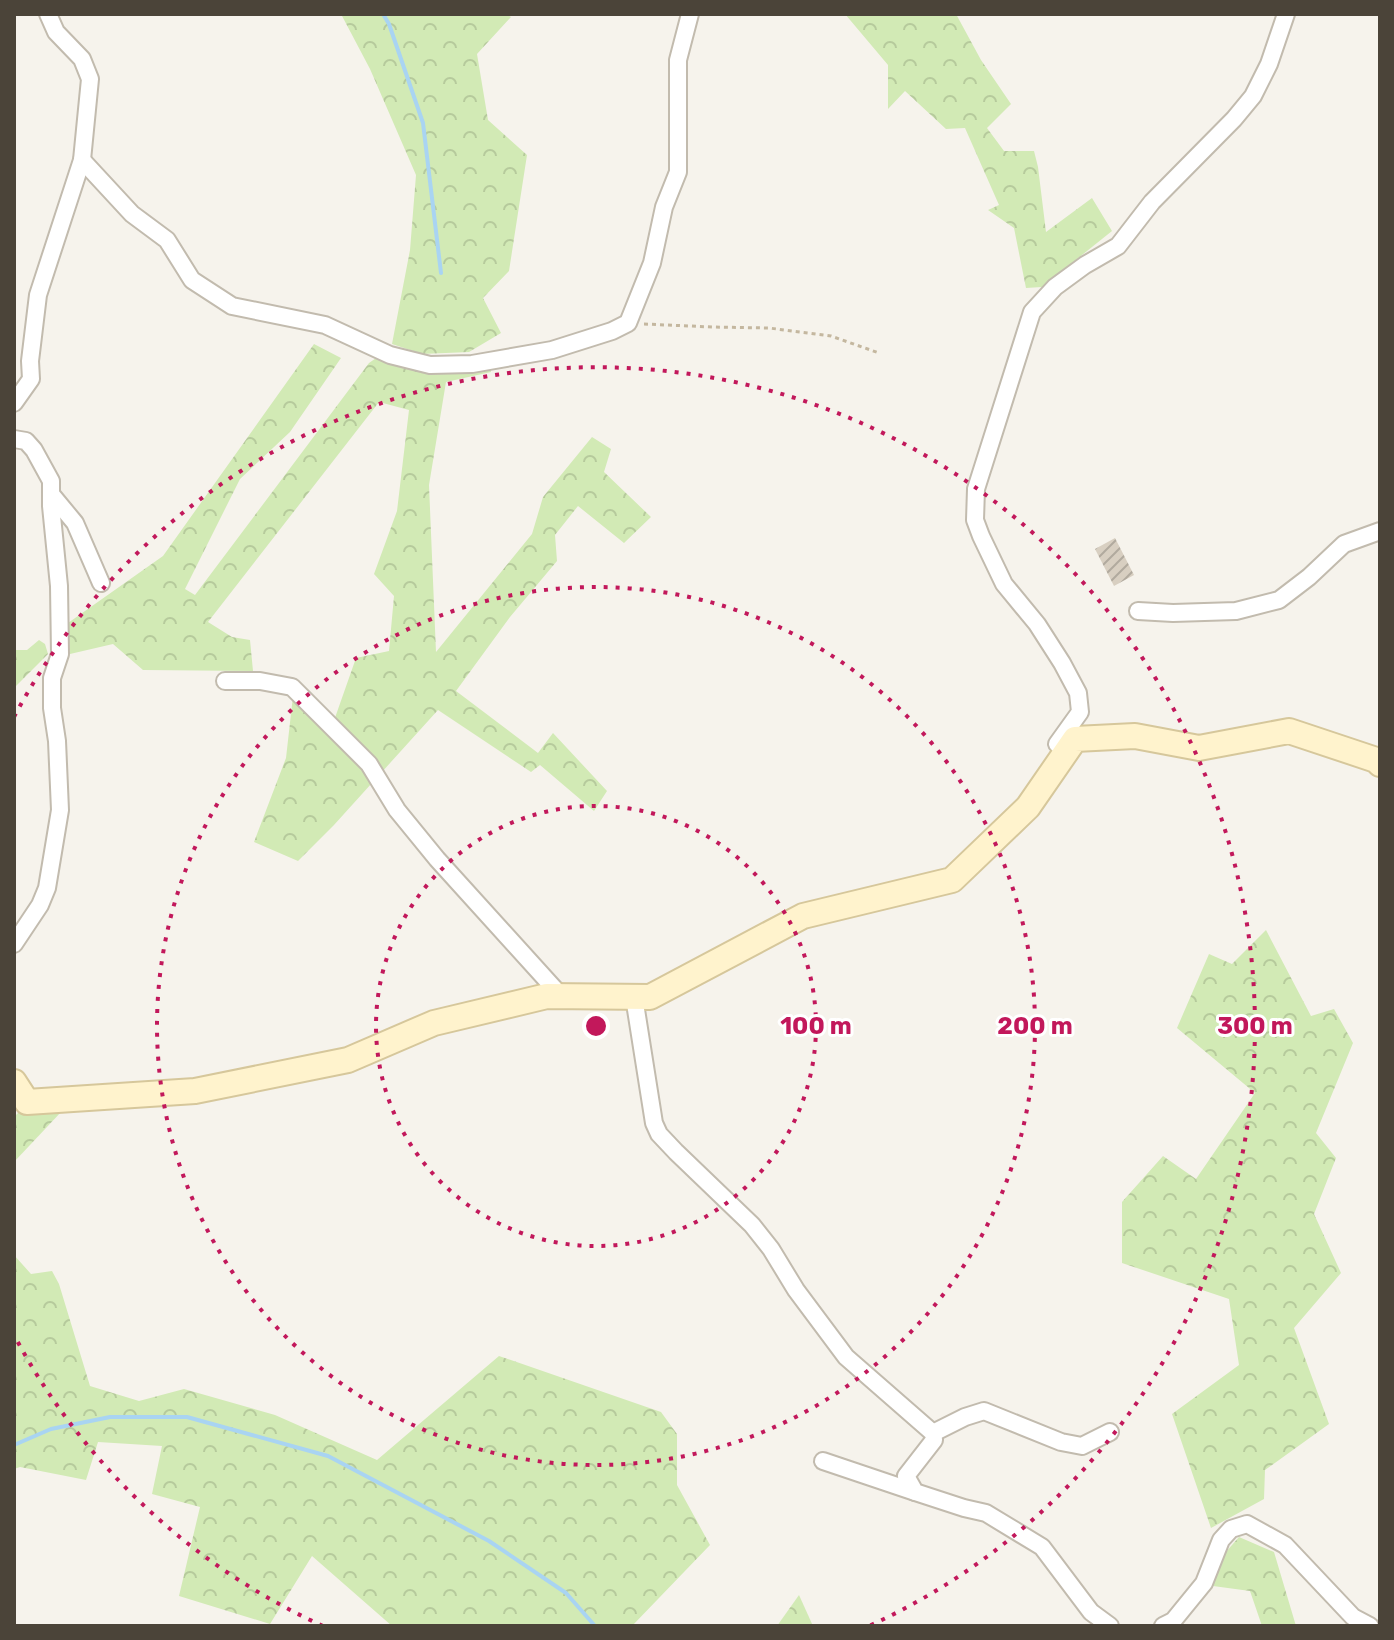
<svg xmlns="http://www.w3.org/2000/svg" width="1394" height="1640" viewBox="0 0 1394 1640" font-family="Rubik,sans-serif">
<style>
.forest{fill:url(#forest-crowns)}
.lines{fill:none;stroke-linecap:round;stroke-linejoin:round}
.stream{stroke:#a9d4f2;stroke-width:4}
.building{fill:url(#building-hatch)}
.street-casing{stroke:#c2bbae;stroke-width:20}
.secondary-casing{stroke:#d6c79b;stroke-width:28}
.path{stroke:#c4b79f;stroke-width:3;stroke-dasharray:4 4;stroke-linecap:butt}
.street{stroke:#fff;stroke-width:16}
.secondary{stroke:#fff3cd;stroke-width:24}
.ring{fill:none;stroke:#c2185b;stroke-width:4;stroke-dasharray:4 8}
.centre{fill:#c2185b;stroke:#fff;stroke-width:4}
.ring-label{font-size:24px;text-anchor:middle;font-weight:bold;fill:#c2185b;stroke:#fff;stroke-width:6;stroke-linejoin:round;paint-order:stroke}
</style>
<defs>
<pattern id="forest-crowns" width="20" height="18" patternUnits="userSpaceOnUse" patternTransform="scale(2)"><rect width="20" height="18" fill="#d2eab5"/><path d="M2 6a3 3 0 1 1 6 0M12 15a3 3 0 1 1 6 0" fill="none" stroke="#b6ca9c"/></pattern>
<pattern id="building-hatch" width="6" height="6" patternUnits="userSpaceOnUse" patternTransform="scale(2)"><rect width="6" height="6" fill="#d8cfc1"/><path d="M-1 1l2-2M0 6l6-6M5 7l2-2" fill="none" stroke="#b1aa9e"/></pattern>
</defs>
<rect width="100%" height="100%" fill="#f6f3ec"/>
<g class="forest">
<path d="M341,14H506L511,17L477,54L488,120L527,155L509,271L483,298L501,333L469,352L422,354L392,344L410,250L416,175L370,69Z"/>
<path d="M845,14H956L981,60L1011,104L987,128L1004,151H1034L1038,167L1046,232L1092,198L1112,231L1042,287L1026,288L1014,228L988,210L999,205L965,128L946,129L905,91L888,109V65Z"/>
<path d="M314,344L341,358L290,432L240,479L185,589L195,595L369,363L379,356L491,366V372L446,382L429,485L436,652L532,534L543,497L592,437L611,449L604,472L651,517L624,543L578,506L555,535L557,561L510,617L456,691L538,753L553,733L607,791L594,811L540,765L531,772L438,710L334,825L298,861L254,842L286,758L293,696L330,732L356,658L389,651L394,596L374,574L397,511L409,410L379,402L208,622L232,637L250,640L253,671L143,670L113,644L70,654L68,623L163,556Z"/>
<path d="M39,640L45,644L48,654L14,688V650H27Z"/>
<path d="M1266,930L1311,1016L1334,1009L1353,1043L1316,1133L1336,1158L1314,1214L1341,1273L1294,1328L1329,1424L1265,1470L1264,1499L1211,1528L1172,1414L1239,1365L1229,1299L1122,1263V1202L1163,1156L1196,1179L1255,1093L1177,1028L1209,954L1232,964Z"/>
<path d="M22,1109L62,1111L14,1162V1117Z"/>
<path d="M14,1255L31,1274L52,1271L59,1284L90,1386L139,1401L184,1389L275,1415L377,1460L499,1356L661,1412L677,1434V1485L710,1545L632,1626H392L312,1556L270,1624L179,1596L200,1507L152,1494L162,1446L98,1442L86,1480L20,1467L14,1469Z"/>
<path d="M1239,1537L1274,1552L1296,1626H1262L1250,1591L1213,1586L1225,1553Z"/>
<path d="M799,1595L813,1626H777Z"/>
</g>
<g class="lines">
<g class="stream">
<path d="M383,14L389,24L423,123L441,273"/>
<path d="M14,1445L51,1429L110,1417H187L328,1456L489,1541L566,1593L595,1626"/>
</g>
</g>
<path class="building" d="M1115,538L1134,575L1114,586L1095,549Z"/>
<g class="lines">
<g class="street-casing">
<g id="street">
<path d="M82,160L132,214L167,240L192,280L232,306L325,325L390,355L430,365L472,364L552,350L612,331L628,323L652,263L664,207L678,172V60L690,14"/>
<path d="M14,403L31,379L30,361L38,295L82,160L90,79L82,59L56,32L48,14"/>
<path d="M14,439L26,441L34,450L51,481V506L59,586L60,654L52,678V708L57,741L60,810L47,888L40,905L14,944"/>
<path d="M51,494L75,523L101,583"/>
<path d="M1138,611L1173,613L1236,611L1279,600L1309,577L1344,544L1380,531"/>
<path d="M225,681H260L292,687L369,764L397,810L437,859L562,997"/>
<path d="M1057,744L1080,712L1078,693L1062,663L1037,624L1004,584L981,536L975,520L976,489L1032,312L1055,287L1085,265L1118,246L1152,202L1234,119L1253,96L1269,64L1286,14"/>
<path d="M634,997L654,1123L659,1134L676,1152L752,1225L771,1249L796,1290L846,1357L933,1433L934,1440L906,1476L915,1492L964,1508L986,1513L1042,1547L1091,1612L1110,1626"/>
<path d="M933,1433L965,1417L984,1411L1061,1442L1082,1446L1110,1432"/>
<path d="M823,1461L915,1492"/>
<path d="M1163,1626L1173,1621L1204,1583L1221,1540L1231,1529L1247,1524L1285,1545L1353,1617L1370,1626"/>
</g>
</g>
<g class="secondary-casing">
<path id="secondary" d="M14,1082L27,1102L195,1091L348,1060L434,1023L547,996L650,997L803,916L952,880L1028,807L1075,739L1135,736L1199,748L1289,731L1376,760L1380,764"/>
</g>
<path class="path" d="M644,324L712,327L769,328L831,336L879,353"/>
<use href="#street" class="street"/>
<use href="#secondary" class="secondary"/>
</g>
<g class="ring">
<circle cx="596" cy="1026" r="220"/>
<circle cx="596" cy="1026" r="439"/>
<path d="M323 1626A659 659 0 0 1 14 1335M14 717A659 659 0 1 1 869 1626"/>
</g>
<circle cx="596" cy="1026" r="12" class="centre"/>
<g class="ring-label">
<text x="816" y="1034">100 m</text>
<text x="1035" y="1034">200 m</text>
<text x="1255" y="1034">300 m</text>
</g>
<rect width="1394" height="1640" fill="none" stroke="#4b4439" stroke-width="32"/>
</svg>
